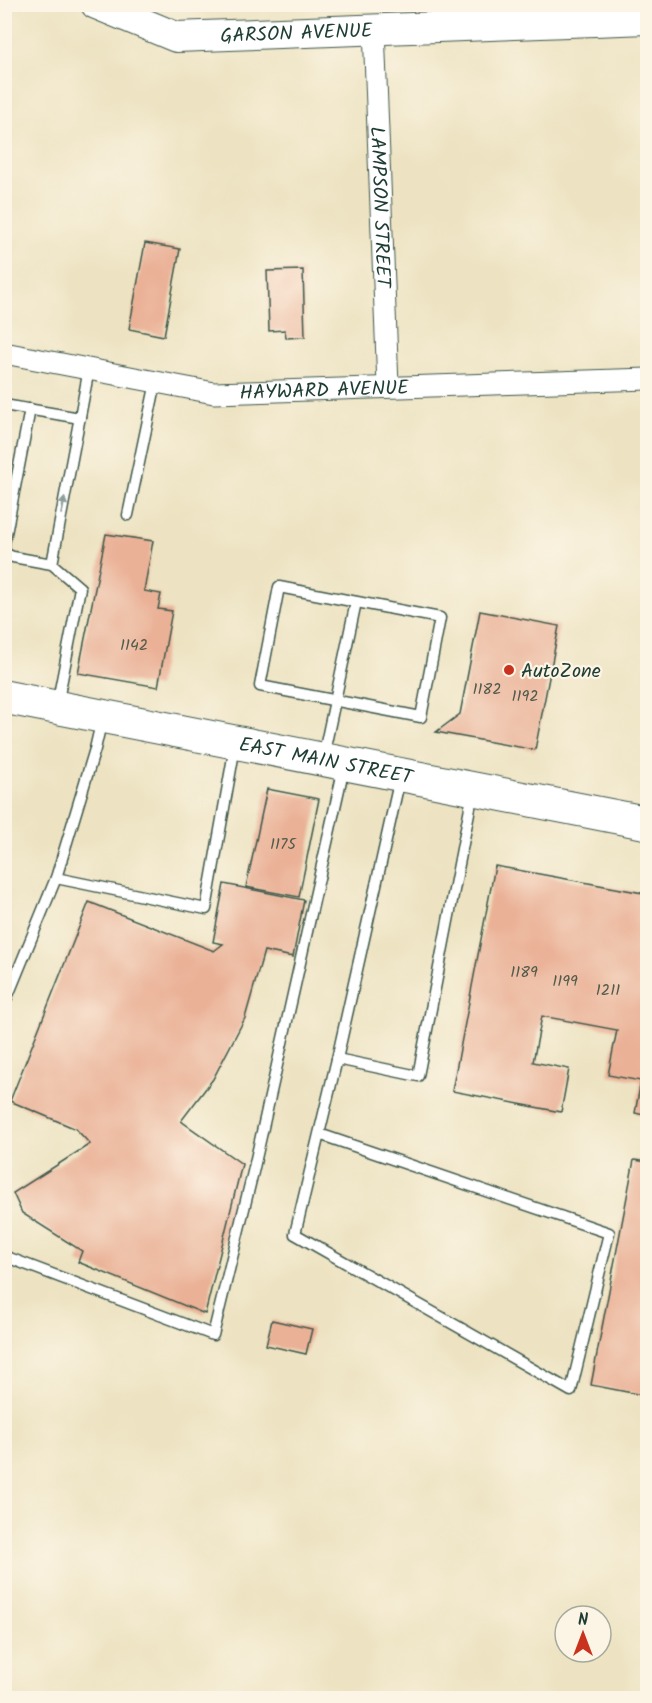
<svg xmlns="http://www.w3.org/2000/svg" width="652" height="1703" viewBox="0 0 652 1703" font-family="Kalam,sans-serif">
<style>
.building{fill:#eab196}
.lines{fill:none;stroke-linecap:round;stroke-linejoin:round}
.lane-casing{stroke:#3e5649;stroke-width:13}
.street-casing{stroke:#3e5649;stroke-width:23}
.secondary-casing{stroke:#3e5649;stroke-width:32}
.primary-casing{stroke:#3e5649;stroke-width:35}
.lane{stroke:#fff;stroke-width:10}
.street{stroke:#fff;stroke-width:21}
.secondary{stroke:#fff;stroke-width:30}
.primary{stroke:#fff;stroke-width:33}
.rail-casing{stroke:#1f3d34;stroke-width:7}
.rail{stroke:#fcf5e5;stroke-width:4.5;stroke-dasharray:14;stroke-linecap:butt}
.oneway{fill:#8f9e9a}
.poi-dot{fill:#c8321e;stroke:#fcf5e5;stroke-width:2}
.labels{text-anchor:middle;stroke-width:4.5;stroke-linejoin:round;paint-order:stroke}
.number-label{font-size:16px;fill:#525a4c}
.street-label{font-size:20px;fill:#1f3d34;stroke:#fcf5e5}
.poi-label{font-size:20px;fill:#1f3d34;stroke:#fcf5e5;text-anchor:start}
</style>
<rect width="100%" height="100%" fill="#fcf5e5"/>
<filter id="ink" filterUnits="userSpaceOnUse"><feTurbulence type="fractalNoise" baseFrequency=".0167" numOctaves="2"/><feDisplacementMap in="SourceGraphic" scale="12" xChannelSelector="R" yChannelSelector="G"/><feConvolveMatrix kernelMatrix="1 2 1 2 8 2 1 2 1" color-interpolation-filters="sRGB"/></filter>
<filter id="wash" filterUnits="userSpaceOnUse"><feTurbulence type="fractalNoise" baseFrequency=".008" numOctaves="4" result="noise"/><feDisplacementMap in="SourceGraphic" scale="24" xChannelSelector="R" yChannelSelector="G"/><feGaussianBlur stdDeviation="1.35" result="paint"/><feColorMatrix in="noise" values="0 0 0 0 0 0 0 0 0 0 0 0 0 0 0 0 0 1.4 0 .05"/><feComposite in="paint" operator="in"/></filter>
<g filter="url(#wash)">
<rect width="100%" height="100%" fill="#ede3c2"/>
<g id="blocks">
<g class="building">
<path d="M145,243L180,249L164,336L129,329Z"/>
<path d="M303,270L305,337L286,338L285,330L269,331L267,271Z"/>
<path d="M106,534L153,541L144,591L161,594L158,609L172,611L158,687L78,673Z"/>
<path d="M480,611L559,626L535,750L436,732L460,714Z"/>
<path d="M267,789L319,799L299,897L246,887Z"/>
<path d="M495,866L648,894V1116L635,1113L641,1081L608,1075L617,1030L542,1016L533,1062L569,1069L561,1112L452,1091Z"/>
<path d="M224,884L304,900L293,957L264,951L245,1018L213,1079L181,1121L242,1164L205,1314L78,1262L82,1251L22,1213L13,1193L90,1144L76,1129L10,1101L89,902L214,951L223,944L213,942Z"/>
<path d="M634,1160L648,1162V1396L591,1385Z"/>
<path d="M272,1320L312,1329L306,1354L266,1345Z"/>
</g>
</g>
</g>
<g filter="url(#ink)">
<use href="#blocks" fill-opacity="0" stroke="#3e5649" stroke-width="1.5"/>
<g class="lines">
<g class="lane-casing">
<g id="lane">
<path d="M4,405L80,418"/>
<path d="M128,515L156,382"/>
<path d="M4,544L30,409"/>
<path d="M4,548L6,554L13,557L52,564L80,588L57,705"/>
<path d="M52,564L89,369"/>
<path d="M279,587L440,618L421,717L260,686Z"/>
<path d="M102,719L95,749L56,878L206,909L235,746"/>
<path d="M323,757L356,602"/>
<path d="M4,1005L56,878"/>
<path d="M337,1059L418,1076L473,792"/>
<path d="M319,1134L609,1233L571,1391L295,1234L337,1059L400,778"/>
<path d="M4,1256L213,1335L253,1172L344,767"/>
</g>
</g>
<g class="street-casing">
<g id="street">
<path id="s1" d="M374,29L388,386"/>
<path id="s2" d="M4,353L214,393L648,379"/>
</g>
</g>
<g class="secondary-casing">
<g id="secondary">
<path id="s3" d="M96,4L176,37L648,19"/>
</g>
</g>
<g class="primary-casing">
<g id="primary">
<path id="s4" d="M4,697L648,823"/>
</g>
</g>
<use href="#lane" class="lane"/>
<use href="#street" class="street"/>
<use href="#secondary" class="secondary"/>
<use href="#primary" class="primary"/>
<g class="rail-casing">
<path id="rail" d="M4,1693L10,1698"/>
</g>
<use href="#rail" class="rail"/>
</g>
<defs><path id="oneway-solid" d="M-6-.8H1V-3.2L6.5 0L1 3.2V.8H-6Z" transform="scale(1.5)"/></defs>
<use class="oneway" href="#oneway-solid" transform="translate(63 506) rotate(-79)"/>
</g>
<circle class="poi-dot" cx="509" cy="670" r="6"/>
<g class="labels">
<g class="number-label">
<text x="134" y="650">1142</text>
<text x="487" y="694">1182</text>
<text x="525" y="701">1192</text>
<text x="283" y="849">1175</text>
<text x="524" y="977">1189</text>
<text x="565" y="986">1199</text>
<text x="608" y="995">1211</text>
</g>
<g class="street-label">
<text dy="7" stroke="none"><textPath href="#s3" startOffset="207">GARSON AVENUE</textPath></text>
<text dy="7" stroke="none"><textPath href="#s1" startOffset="178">LAMPSON STREET</textPath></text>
<text dy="7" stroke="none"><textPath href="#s2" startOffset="324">HAYWARD AVENUE</textPath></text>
<text dy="7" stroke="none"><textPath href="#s4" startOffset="328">EAST MAIN STREET</textPath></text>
</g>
<g class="poi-label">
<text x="521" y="677">AutoZone</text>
</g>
</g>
<rect width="652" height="1703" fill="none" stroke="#fcf5e5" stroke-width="24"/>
<g transform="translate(583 1634)"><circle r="28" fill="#fcf5e5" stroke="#a4ab9e" stroke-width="1.5"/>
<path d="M0-4.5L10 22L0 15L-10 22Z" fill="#c8321e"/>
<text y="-9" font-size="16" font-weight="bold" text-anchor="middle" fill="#1f3d34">N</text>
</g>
</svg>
